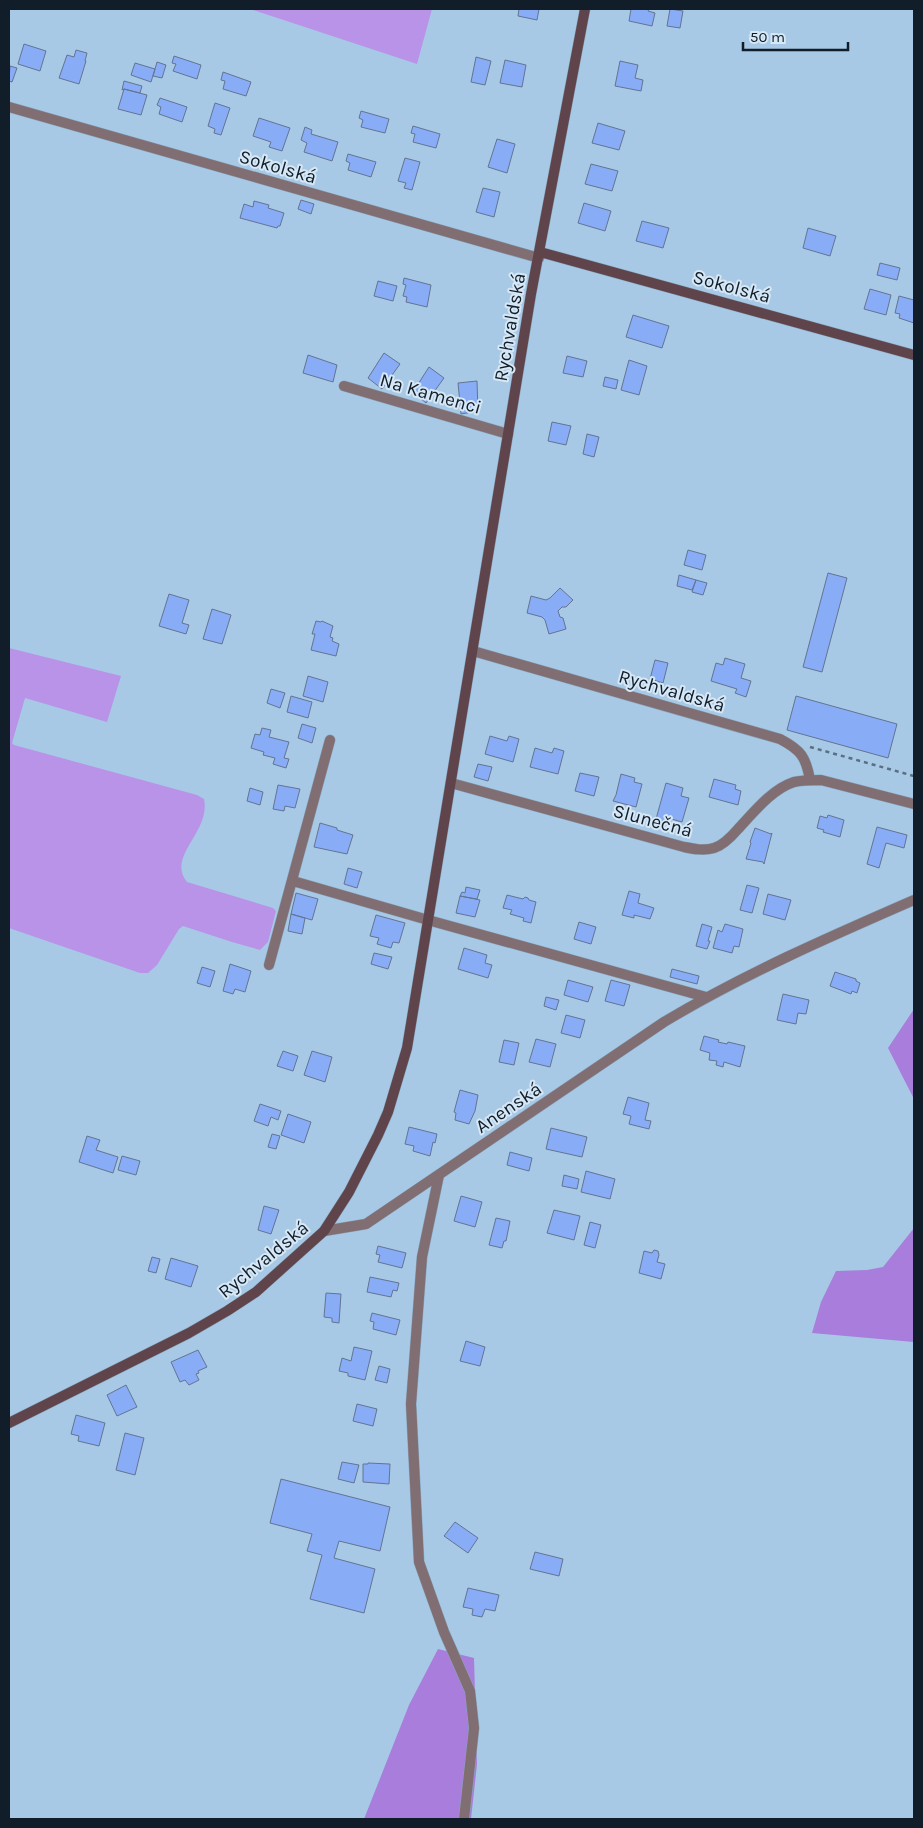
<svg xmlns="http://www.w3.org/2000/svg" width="923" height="1828" font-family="Karla,sans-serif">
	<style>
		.green { fill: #b893e7 }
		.forest { fill: #a87ddb }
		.building { fill: #88acf5; stroke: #637494 }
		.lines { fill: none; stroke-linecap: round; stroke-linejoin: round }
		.street-casing { stroke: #89a7bf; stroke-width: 11 }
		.secondary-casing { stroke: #89a7bf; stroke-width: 11 }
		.path { stroke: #596f82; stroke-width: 2.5; stroke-dasharray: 4 4; stroke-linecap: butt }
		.street { stroke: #816e72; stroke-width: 10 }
		.secondary { stroke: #5f454b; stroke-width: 10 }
		.labels { text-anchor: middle; stroke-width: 4; stroke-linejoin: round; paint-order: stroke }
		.street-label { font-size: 19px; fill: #111d28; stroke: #d6e7f6 }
	</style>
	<rect width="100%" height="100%" fill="#a7c9e5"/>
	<path class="green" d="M250,9H432L417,64Z
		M9,648L121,676L107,722L25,698L12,743L14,745L197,795L204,799C211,832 166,856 187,882L273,908L276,911L268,942L260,950L232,942L183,926L179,929L157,965L148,973H140L9,928Z"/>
	<path class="forest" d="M914,1009V1099L888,1048Z
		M914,1228V1342L812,1333L821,1302L836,1271L867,1270L883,1267Z
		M438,1649L474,1658L477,1764L471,1819H364L409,1705Z"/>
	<path class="building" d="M519,9H539L537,20L518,16Z
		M631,9H649L648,11L655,13L652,26L629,21Z
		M670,9L683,11L680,28L667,26Z
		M24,44L46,51L40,71L18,64Z
		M76,50L87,53L85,61H86L79,84L59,78L67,55L74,57Z
		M174,56L201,65L197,79L173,71L176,64L172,63Z
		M476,57L491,61L485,85L471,82Z
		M505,60L526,65L522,87L500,83Z
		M620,61L638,65L635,78L643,80L641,91L615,86Z
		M157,62L166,65L162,78L153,76Z
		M135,63L155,69L151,82L131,75Z
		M10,66L17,68L12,82L9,81Z
		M223,72L251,82L246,96L223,89L225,81L221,80Z
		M124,81L142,86L140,93L124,89L122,90Z
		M124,89L147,95L141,115L118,109Z
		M160,98L187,107L182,122L159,114L161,107L157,105Z
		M215,103L230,108L221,135L214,133L215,129L208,126Z
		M361,111L389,119L385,133L361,127L363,120L359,118Z
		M259,118L290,128L282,151L269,147L271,142L253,136Z
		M598,123L625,131L619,150L592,143Z
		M413,126L440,134L436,148L413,142L415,134L411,133Z
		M305,127L312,130L311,134L338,142L332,161L304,152L307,143L301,140Z
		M497,139L515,144L507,173L488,167Z
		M348,154L376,162L371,177L348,170L350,163L346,161Z
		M405,158L420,162L412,190L404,188L406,183L398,181Z
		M591,164L618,171L612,191L585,184Z
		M483,188L500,192L494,217L476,212Z
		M301,200L314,204L311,214L298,209Z
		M254,201L269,205L268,208L284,213L280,226H278L277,228L240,218L244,204L253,207Z
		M584,203L611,211L605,231L578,223Z
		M642,221L669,228L663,248L636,241Z
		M808,228L836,236L830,256L803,248Z
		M880,263L900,268L897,280L877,275Z
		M404,278L431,285L427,307L406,302L407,297L403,296L406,285L403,284Z
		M378,281L397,286L393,301L374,296Z
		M870,289L891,295L886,315L864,309Z
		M899,296L914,300V323L899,318L900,314L895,313Z
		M633,315L669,326L662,348L626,337Z
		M384,353L400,364L382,389L368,378Z
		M308,355L337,365L333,382L303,373Z
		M567,356L587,361L583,377L563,373Z
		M629,360L647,366L639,395L621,390Z
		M429,367L444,378L426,403L413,392Z
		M605,377L618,380L616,389L603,386Z
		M477,381L478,411L461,414L458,383Z
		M552,422L571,426L566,445L548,441Z
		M587,434L599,437L594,457L583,454Z
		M688,550L706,555L702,570L684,565Z
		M828,573L847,578L822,672L803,667Z
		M679,575L696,580L692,590L677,586Z
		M696,580L707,583L703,595L692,592Z
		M560,588L573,600L566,607H562L558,611L560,617L563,618L566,629L549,634L545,620L542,617L527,613L531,596L546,600L550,598Z
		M169,594L189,600L182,623L189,625L186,634L159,626Z
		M212,609L231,615L222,644L203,639Z
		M316,621L321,622L322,621L333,626L330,637L333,638L332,641L339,644L336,656L311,650L315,634H312Z
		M725,658L745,664L741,678L751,681L746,697L735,693L737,689L711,681L716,663L723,665Z
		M655,660L668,663L663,683L650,679Z
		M308,676L328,682L323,702L303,696Z
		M271,689L285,693L280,708L267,703Z
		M291,696L312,702L308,718L287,712Z
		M796,696L897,724L888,758L787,730Z
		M302,724L316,728L312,743L298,738Z
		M262,728L271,730L269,737L289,742L284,758L289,759L286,768L273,764L275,758L263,755L264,752L251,748L255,734L260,735Z
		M490,736L507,741L509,736L519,739L513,762L485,754Z
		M535,748L552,753L554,748L564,751L558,774L530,767Z
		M478,764L492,767L488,781L474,777Z
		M580,773L599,777L594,796L575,791Z
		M621,774L635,778L634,782L642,784L636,807L613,801L616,795Z
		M714,779L736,785L735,789L741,791L738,805L709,797Z
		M666,783L683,788L681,796L689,798L682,822L668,818L667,822L656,819Z
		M278,785L300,789L295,808L285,806L284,811L273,809Z
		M250,788L263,792L260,805L247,801Z
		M828,815L844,820L840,837L823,832L824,830L817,828L820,816L827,818Z
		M320,823L337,828V830L353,835L347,854L314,847Z
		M877,827L907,835L904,848L886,843L879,868L867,864Z
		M755,828L771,834L772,833L764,864L763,862L746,859L751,843L750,842Z
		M348,868L362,872L357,888L344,884Z
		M747,885L759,888L752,913L740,910Z
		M466,887L480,890L477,899L460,896L462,892L465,893Z
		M629,891L640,894L638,903L654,908L650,919L634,915V918L622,915Z
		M296,893L318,899L312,920L291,914Z
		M768,894L791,900L785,920L763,914Z
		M507,895L523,899L525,897L528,898L529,900L536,902L531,923L523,921L524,918L510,914L512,910L503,908Z
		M460,896L480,900L475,917L456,913Z
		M291,914L305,918L302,934L288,931Z
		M376,915L405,923L399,943L393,942L391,948L377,944L379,938L370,936Z
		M579,922L596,927L591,944L574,939Z
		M702,924L712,927L708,941H710L707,949L696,946Z
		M725,924L743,929L739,947L734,946L732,953L713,948L718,930L722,932Z
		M464,948L487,955L485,963L492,965L488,978L458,969Z
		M374,953L392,957L388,969L371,964Z
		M230,964L251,971L245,992L235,989L233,994L223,991Z
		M202,967L215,971L210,987L197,983Z
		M672,969L699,976L697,984L670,977Z
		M835,972L856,979V981L860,983L857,993L852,991L851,994L830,986Z
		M568,980L593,987L588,1002L564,995Z
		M611,980L630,985L624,1006L605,1001Z
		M783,994L809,1000L806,1014L798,1013L796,1024L777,1020Z
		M546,997L559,1000L556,1010L544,1006Z
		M566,1015L585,1020L580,1038L561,1033Z
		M704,1036L719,1040L718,1042L727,1044L728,1042L745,1046L740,1067L724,1062L723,1067L716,1065L717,1061L709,1060L710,1053L700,1050Z
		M536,1039L556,1044L550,1067L529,1062Z
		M504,1040L519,1043L514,1065L499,1062Z
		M283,1051L298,1056L293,1071L277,1066Z
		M312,1051L332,1057L325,1082L304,1075Z
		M460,1090L478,1095L475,1111L469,1124L455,1120L456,1113L454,1112Z
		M628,1097L649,1103L645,1120L651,1121L649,1129L629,1124L631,1116L623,1114Z
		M260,1104L281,1111L278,1120L271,1117L268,1126L254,1121Z
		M288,1114L311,1122L304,1143L281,1135Z
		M409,1127L437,1134L435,1143L433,1142L430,1156L413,1151L414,1146L405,1144Z
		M551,1128L587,1137L582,1157L546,1149Z
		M272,1134L280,1136L276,1149L268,1147Z
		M87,1136L100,1140L96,1150L118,1157L113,1173L79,1162Z
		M510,1152L532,1158L529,1171L507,1165Z
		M122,1156L140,1161L136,1175L118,1170Z
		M586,1171L615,1179L610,1199L581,1192Z
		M564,1175L579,1179L577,1189L562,1186Z
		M461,1196L482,1202L475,1227L454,1221Z
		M264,1206L279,1210L271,1234L258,1230Z
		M554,1210L580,1216L574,1240L547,1233Z
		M496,1218L510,1221L506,1241H504L502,1248L489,1245Z
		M590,1222L601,1225L595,1248L584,1245Z
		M378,1246L406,1253L402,1268L378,1262L380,1255L376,1254Z
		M654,1250L658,1251L659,1255L657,1262L665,1264L661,1279L639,1273L644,1251L652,1253Z
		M152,1257L160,1259L156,1273L148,1271Z
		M171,1258L198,1266L191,1287L165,1279Z
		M370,1277L399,1283L397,1291L393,1290L391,1297L367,1292Z
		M326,1293L341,1294L339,1323L332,1322V1318L324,1317Z
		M372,1313L400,1320L396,1335L373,1329L374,1322L370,1321Z
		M466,1341L485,1347L480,1366L460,1361Z
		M354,1347L372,1351L365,1380L348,1376V1373L339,1371L342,1358L351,1361Z
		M198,1350L207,1367L198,1371L199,1373L196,1374L199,1380L189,1385L185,1380L180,1382L171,1362Z
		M379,1366L390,1369L387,1383L375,1380Z
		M126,1385L137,1407L117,1416L107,1395Z
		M357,1404L377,1409L373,1426L353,1421Z
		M76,1415L105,1423L99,1446L78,1441L79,1436L71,1434Z
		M125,1433L144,1438L135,1475L116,1470Z
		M342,1462L359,1465L354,1483L338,1479Z
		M368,1463L390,1464L389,1484L363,1482V1464H368Z
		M281,1479L390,1507L380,1551L339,1541L334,1558L375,1569L364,1613L310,1599L322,1555L307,1551L312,1534L270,1523Z
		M455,1522L478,1538L468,1553L444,1536Z
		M535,1552L563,1559L559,1576L530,1569Z
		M468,1588L499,1595L495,1611L485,1609L482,1617L472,1615L473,1609L463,1607Z"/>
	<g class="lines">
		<defs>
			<path id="street" d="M9,107L539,258
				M344,386L508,434
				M473,651L780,739C801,750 806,757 810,780
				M451,783L684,847C694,849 704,851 714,848C724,845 732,836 738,829C754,812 772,789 794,782C803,780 812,780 821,780L914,804
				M293,881L428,920L706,997
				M269,965L330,740
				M439,1175L422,1257L411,1404L419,1562L444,1632L470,1691L474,1728L464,1819
				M324,1231L366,1224L664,1022C744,974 829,937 914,900"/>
			<path id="secondary" d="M540,252L914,355
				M9,1423L189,1333L227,1311L256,1292L324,1231L349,1192L378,1135L388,1112L407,1048L531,294L585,9"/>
		</defs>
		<use href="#street" class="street-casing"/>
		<use href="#secondary" class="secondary-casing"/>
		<path class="path" d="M810,747L914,776"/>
		<use href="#street" class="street"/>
		<use href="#secondary" class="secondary"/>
	</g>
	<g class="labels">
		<g class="street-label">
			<text transform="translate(278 166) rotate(16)" y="7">Sokolská</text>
			<text transform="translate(732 286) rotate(15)" y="7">Sokolská</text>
			<text transform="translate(509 327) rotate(-80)" y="7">Rychvaldská</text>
			<text transform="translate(431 393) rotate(16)" y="7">Na Kamenci</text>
			<text transform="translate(672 690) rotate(16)" y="7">Rychvaldská</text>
			<text transform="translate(653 820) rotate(15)" y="7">Slunečná</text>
			<text transform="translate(508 1107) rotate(-34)" y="7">Anenská</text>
			<text transform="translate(263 1259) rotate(-39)" y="7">Rychvaldská</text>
		</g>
	</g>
	<rect width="923" height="1828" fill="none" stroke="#111d28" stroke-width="20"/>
	<path d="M743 42v8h105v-8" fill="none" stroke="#111d28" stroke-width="2.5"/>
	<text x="750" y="42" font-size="15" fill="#111d28" stroke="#d6e7f6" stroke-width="4" paint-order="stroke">50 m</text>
</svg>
